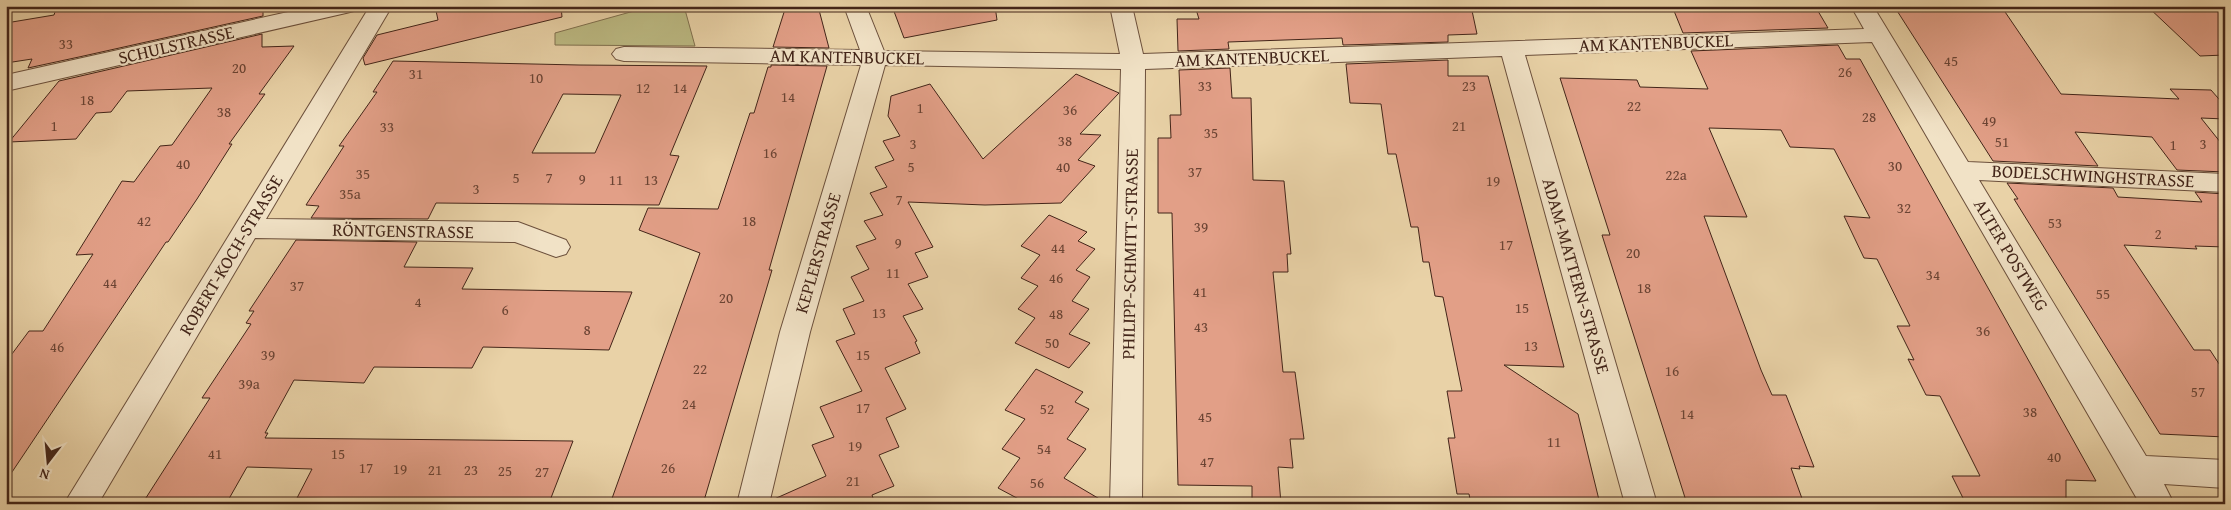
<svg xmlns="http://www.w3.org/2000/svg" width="2231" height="510" font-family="'Gentium Book Plus',serif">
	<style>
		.green { fill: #bcba83; stroke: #80704e }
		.building { fill: #e29f87; stroke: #432519; fill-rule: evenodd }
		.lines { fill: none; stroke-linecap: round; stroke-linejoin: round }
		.street-casing { stroke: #6c503c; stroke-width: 2 }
		.street { fill: #f1e2c6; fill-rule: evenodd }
		.labels { text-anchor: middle; stroke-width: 4.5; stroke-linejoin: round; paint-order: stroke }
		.number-label { font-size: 15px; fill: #6b4434 }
		.street-label { font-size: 18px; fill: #432519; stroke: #f1e2c6 }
	</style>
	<rect width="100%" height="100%" fill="#e9d2a7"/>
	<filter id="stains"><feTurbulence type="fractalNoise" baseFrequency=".004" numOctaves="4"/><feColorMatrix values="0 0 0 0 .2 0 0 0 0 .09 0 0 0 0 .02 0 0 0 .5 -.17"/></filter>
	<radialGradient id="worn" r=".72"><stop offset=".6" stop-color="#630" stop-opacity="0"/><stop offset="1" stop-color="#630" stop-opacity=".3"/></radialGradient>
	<path class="green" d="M652,6H684L695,46L555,45V33Z"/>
	<path class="building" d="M57,6H263V16L79,57L28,68L32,59L6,63V23L54,15Z
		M435,6H561L562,17L365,65L363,58L377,35L438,20Z
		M786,6H818L829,48L773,47Z
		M892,6H995L997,20L904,38Z
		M1195,6H1236L1237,10L1312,6H1471L1477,34L1448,35V42L1343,45L1342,38L1228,42L1229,49L1178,51L1177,19H1199Z
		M1672,6H1815L1828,28L1683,33Z
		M1894,6H2001L2061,94L2179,99L2170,89L2211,90L2225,106V119L2201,118L2225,148V172L2177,170L2152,137L2075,132L2098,166L1993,161Z
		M2147,6H2225V55L2200,56Z
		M262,34V47L294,46L259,94H265L229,144H232L197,199L168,242H166L6,481V362L29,331H43L93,254L76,255L122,181L134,182L160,146L172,145L212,88L127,91L111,112L96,113L76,139L9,142L59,81Z
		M1838,45L1846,59H1860L2096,481L2066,480V504H1966L1952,476H1980L1940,396L1926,395L1908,359L1914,360L1897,326H1910L1877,259L1864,258L1844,216L1870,218L1834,149L1790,147L1781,130L1709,128L1747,217L1704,216L1761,370L1772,395H1786L1814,467L1799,466L1800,469L1791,468L1804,504H1687L1602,235H1610L1560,78L1637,80L1640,87L1708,89L1691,51Z
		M1448,60V76H1488L1564,367L1504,365L1578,414L1600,504H1471L1469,494H1457L1448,438H1455L1447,391H1462L1443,297L1435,296L1429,262H1423L1418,227H1411L1396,154H1388L1381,104L1350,103L1346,64Z
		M393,61L579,65L707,66L670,155L679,156L659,205L436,203L428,219L311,218L319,206L306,205L344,146H339L377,92H373ZM563,94L621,95L595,153H532Z
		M771,65L827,66L769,270H772L703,504H610L700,253L639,230L648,208L718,209L750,113H754L768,67H771Z
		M1230,68L1232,98H1251L1253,180L1284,181L1291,254H1287L1288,272H1273L1283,372H1295L1304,439H1290L1293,468L1278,467L1281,504H1252V486L1178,485L1172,213H1158V138H1171L1170,115H1181L1179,70Z
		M1076,74L1119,93L1080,134L1101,135L1078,160L1095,166L1061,203L985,205L908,202L933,247L915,253L928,277L908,284L923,309L903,316L917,341L915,342L920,353L885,368L906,409L886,418L899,447L879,455L894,486L872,495L875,504H771L772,500L826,476L812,445L834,437L820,407L862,391L836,341L855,334L843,309L864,301L851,277L869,269L856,246L876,239L864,221L883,215L870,193L887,187L875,167L894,160L883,141L900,136L888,116L891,96L930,84L983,159Z
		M2007,183L2113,188L2118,197L2202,202L2195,192L2225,194V247L2195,246L2197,249L2124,245L2194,350H2210L2225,373V437L2160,434L2014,199H2018Z
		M1049,215L1087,232L1078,241L1095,249L1076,270L1090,277L1072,301L1089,309L1069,334L1090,343L1069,368L1015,343L1035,318L1018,309L1038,286L1021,278L1040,255L1021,246Z
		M296,240L417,242L404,267L473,268L462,289L632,292L609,350L483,347L472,368L374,367L364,383L294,380L265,433H268L265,438L573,441L549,503L297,498L312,469L247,467L226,504H142L210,398H202L251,324L246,323L254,311H249Z
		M1036,369L1083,392L1075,402L1089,409L1067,439L1086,449L1064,478L1108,504H1028L998,488L1020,458L1002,449L1025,419L1005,410Z"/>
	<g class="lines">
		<defs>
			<path id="street" d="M315,6H357L354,11L346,13L6,91V75Z
				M370,6H392L266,219L518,222L566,240L570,247L566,254L556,257L515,242L255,238L98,504H64Z
				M844,6H866L884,51L1120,54L1110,6H1132L1143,54L1864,29L1851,6H1873L1968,162L2225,174V192L1979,180L2146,456L2225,460V488L2164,484L2174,504H2140L1872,42L1525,55L1657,504H1625L1502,56L1145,69L1142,504H1110L1121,69L885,65L810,332L769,504H737L780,332L861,65L624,61L616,59L612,54L616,49L624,47L860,50Z"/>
		</defs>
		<use href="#street" class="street-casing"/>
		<use href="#street" class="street"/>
	</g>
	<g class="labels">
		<g class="number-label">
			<text x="66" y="49">33</text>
			<text x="1951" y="66">45</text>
			<text x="239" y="73">20</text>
			<text x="1845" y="77">26</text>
			<text x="416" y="79">31</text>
			<text x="536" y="83">10</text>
			<text x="1205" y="91">33</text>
			<text x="1469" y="91">23</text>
			<text x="643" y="93">12</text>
			<text x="680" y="93">14</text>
			<text x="788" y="102">14</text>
			<text x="87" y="105">18</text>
			<text x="1634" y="111">22</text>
			<text x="920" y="113">1</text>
			<text x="1070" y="115">36</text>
			<text x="224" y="117">38</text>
			<text x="1869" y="122">28</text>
			<text x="1989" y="126">49</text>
			<text x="54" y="131">1</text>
			<text x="1459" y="131">21</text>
			<text x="387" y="132">33</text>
			<text x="1211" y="138">35</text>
			<text x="1065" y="146">38</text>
			<text x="2002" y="147">51</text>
			<text x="913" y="149">3</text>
			<text x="2203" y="149">3</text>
			<text x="2173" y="150">1</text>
			<text x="770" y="158">16</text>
			<text x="183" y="169">40</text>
			<text x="1895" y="171">30</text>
			<text x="911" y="172">5</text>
			<text x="1063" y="172">40</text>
			<text x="1195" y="177">37</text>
			<text x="363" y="179">35</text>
			<text x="1676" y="180">22a</text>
			<text x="516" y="183">5</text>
			<text x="549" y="183">7</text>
			<text x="582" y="184">9</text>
			<text x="616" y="185">11</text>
			<text x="651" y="185">13</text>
			<text x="1493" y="186">19</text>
			<text x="476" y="194">3</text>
			<text x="350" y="199">35a</text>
			<text x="899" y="205">7</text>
			<text x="1904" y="213">32</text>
			<text x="144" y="226">42</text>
			<text x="749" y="226">18</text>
			<text x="2055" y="228">53</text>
			<text x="1201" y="232">39</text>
			<text x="2158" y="239">2</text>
			<text x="898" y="248">9</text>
			<text x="1506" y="250">17</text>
			<text x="1058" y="253">44</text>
			<text x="1633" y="258">20</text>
			<text x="893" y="278">11</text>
			<text x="1933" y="280">34</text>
			<text x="1056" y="283">46</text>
			<text x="110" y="288">44</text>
			<text x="297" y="291">37</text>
			<text x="1644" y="293">18</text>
			<text x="1200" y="297">41</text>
			<text x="2103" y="299">55</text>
			<text x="726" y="303">20</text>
			<text x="418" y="307">4</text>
			<text x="1522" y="313">15</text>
			<text x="505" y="315">6</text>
			<text x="879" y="318">13</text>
			<text x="1056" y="319">48</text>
			<text x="1201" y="332">43</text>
			<text x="587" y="335">8</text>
			<text x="1983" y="336">36</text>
			<text x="1052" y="348">50</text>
			<text x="1531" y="351">13</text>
			<text x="57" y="352">46</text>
			<text x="268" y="360">39</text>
			<text x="863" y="360">15</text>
			<text x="700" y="374">22</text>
			<text x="1672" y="376">16</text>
			<text x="249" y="389">39a</text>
			<text x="2198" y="397">57</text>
			<text x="689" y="409">24</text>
			<text x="863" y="413">17</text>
			<text x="1047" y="414">52</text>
			<text x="2030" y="417">38</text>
			<text x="1687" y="419">14</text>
			<text x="1205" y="422">45</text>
			<text x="1554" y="447">11</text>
			<text x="855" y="451">19</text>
			<text x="1044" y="454">54</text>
			<text x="215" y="459">41</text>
			<text x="338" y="459">15</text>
			<text x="2054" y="462">40</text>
			<text x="1207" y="467">47</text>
			<text x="366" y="473">17</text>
			<text x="668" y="473">26</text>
			<text x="400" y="474">19</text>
			<text x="435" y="475">21</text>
			<text x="471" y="475">23</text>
			<text x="505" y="476">25</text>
			<text x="542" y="477">27</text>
			<text x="853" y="486">21</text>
			<text x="1037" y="488">56</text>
		</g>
		<g class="street-label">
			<text transform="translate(1656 43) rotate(-2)" y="6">AM KANTENBUCKEL</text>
			<text transform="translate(176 45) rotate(-13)" y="6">SCHULSTRASSE</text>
			<text transform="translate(847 57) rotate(1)" y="6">AM KANTENBUCKEL</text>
			<text transform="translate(1252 58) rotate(-2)" y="6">AM KANTENBUCKEL</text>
			<text transform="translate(2093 176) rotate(3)" y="6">BODELSCHWINGHSTRASSE</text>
			<text transform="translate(403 231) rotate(1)" y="6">RÖNTGENSTRASSE</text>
			<text transform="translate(818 253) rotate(-74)" y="6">KEPLERSTRASSE</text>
			<text transform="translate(1130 254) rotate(-89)" y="6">PHILIPP-SCHMITT-STRASSE</text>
			<text transform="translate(231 255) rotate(-59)" y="6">ROBERT-KOCH-STRASSE</text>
			<text transform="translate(2011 255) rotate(59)" y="6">ALTER POSTWEG</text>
			<text transform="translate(1576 276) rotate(74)" y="6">ADAM-MATTERN-STRASSE</text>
		</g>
	</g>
	<rect width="2231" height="510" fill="none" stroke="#e9d2a7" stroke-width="25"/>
	<rect x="8" y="8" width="2216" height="495" fill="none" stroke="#432519" stroke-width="2.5"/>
	<rect x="12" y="12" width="2206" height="485" fill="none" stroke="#432519"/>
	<g transform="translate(48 462) rotate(196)" stroke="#f1e2c6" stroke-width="4" paint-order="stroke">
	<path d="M0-4L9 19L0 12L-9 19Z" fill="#432519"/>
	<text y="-8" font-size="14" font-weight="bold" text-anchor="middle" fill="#432519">N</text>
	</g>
	<rect width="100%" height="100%" filter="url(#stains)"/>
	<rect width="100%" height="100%" fill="url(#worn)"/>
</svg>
